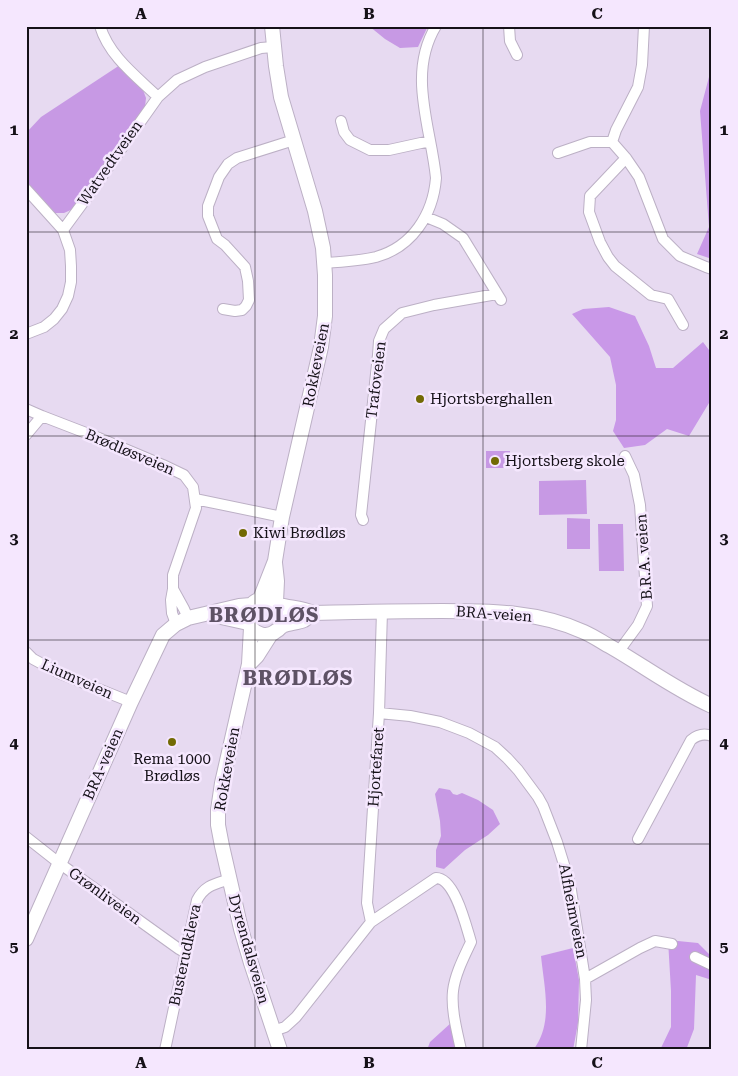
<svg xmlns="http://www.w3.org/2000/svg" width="738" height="1076" font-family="'Roboto Serif',serif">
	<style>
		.green { fill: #c799e4 }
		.forest { fill: #c998e8 }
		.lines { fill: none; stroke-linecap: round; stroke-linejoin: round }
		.minor-casing { stroke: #bcb0c5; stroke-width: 12 }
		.major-casing { stroke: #bcb0c5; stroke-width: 16 }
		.minor { stroke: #fff; stroke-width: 10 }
		.major { stroke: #fff; stroke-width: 14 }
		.grid { fill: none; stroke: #151118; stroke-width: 1; stroke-opacity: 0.55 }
		.poi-dot { fill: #726a04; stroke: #f5e7fe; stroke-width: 2 }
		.labels { text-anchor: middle; stroke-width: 5; stroke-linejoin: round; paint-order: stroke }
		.street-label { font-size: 15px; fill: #151118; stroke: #f5e7fe }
		.poi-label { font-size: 15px; fill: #151118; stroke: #f5e7fe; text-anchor: start }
		.district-label { font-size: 20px; font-weight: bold; letter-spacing: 1px; fill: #5e5265; stroke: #f5e7fe }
		.neatline { fill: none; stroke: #151118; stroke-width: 2 }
		.grid-label { font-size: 16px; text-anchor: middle; font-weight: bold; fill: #151118 }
	</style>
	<rect width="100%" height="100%" fill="#e7daf1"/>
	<path class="green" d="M369,26H428L418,47L400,48L385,39Z
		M120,65L143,90L146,98L145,107L73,209L64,213H54L26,182V133L41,117Z
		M486,451H510V468H486Z
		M586,480L587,514L539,515V481Z
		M567,518L590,519V549H567Z
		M598,524H623L624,571H599Z
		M439,788L450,790L453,794L457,795L462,793L478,800L493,810L500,824L488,835L465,850L444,869L436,867V850L441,836L440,821L435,794Z"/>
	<path class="forest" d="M712,75V259L697,254L709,227L700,111L709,77Z
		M609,307L635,316L649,346L656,368H673L703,342L712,354V398L689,436L667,429L645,445L624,448L613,431L616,420V385L610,357L572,314L583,309Z
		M668,940L698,943L712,957V980L696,975L694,1029L686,1050H660L671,1027V991Z
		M573,948L579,980L578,1023L573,1050H533C554,1024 544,987 541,956Z
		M452,1022L456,1050H427L430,1042Z"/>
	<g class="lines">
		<defs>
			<path id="minor" d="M100,26C109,56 136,76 158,97L177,80L205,67L261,48L273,47
				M509,26L510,41L517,55
				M644,26L642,65L638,87L616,130L612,142L626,158L639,177L663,239L680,256L706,267L712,269
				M341,121L344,132L350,140L370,150H389L430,141
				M558,153L590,142H612
				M626,158L590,196L589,212L600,242L608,257L615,266L651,295L668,299L683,325
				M26,189L63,230L70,250L71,266V282L68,296L62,309L54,319L44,327L26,334
				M426,217L443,224L463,238L501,300
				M63,230L85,200L158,97
				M325,263C342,262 359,261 376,257C412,247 433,215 436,178C431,127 407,74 436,26
				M223,309L235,311L242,310L246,306L249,300L248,281L245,267L225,245L217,239L208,216V206L219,177L228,164L237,158L294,140
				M26,409L42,416
				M26,435L42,416L99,438L163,465L184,475L193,487L196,508L173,575V589L171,600L172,613L176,624
				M195,499L282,517
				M363,520L361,515L378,355L379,341L384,329L402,313L434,305L497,294
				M173,589L184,609L188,618
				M382,611L379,713L367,903L371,922L436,878C455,878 466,926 471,942C464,957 455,974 453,991C451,1010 457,1031 461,1050
				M619,651L638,625L647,606L640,505L634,475L625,456
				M26,652L33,659L61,674L131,702
				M379,713L410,716L440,722L469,733L495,747L507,758L518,770L538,797L543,806L557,842L570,884L585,979L586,1000L581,1050
				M26,837L59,863L179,949L186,953
				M638,839L691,740C697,735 704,733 712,736
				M695,957L712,965
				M585,979L640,948L655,941L672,944
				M273,1031L285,1027L296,1017L371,922
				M165,1050L197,900C205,885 215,884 230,879"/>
			<path id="major" d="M275,563L277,581L276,602
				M260,599L275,561L282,517L321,347L325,316V275L323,248L315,211L281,97L276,66L272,26
				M279,605C291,608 302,608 313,613C356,612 399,611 442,611C492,611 538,611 584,632C593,636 602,642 611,647C644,666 676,690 712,706
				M212,615L248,623
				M281,627C282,624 283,622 284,619C286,600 260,591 250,607C247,613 247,620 250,626C255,635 268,638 276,631C280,629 278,629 282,626C289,623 297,623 304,620C307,618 310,615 313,613
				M251,628L249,664L222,783L218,810V825L222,846L241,929L251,963L280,1050
				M249,664L257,656L271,634
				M26,939L131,702L163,635L176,624L188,618L239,606L251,605"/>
		</defs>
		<use href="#minor" class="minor-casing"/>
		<use href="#major" class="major-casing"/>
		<use href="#minor" class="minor"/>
		<use href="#major" class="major"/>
	</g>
	<path class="grid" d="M255,26V1050M483,26V1050M26,232H712M26,436H712M26,640H712M26,844H712"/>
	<g class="poi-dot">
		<circle cx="420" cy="399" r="5"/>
		<circle cx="495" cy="461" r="5"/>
		<circle cx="243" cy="533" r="5"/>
		<circle cx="172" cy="742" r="5"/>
	</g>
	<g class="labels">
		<g class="street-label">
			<text transform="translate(110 163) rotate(-55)" y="5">Watvedtveien</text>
			<text transform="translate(316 365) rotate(-79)" y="5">Rokkeveien</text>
			<text transform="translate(376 380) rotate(-83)" y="5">Trafoveien</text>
			<text transform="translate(130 452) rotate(23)" y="5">Brødløsveien</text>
			<text transform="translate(644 557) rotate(-94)" y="5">B.R.A. veien</text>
			<text transform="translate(494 614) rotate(4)" y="5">BRA-veien</text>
			<text transform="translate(77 679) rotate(24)" y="5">Liumveien</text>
			<text transform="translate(103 764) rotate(-66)" y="5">BRA-veien</text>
			<text transform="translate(376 767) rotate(-86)" y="5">Hjortefaret</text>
			<text transform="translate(227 769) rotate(-80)" y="5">Rokkeveien</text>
			<text transform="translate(105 896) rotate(36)" y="5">Grønliveien</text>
			<text transform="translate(573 911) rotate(79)" y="5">Alfheimveien</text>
			<text transform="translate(249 949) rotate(74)" y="5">Dyrendalsveien</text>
			<text transform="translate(185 955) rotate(-78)" y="5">Busterudkleva</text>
		</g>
		<g class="poi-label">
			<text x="430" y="404">Hjortsberghallen</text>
			<text x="505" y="466">Hjortsberg skole</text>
			<text x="253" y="538">Kiwi Brødløs</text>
			<text x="172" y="764" text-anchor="middle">Rema 1000<tspan x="172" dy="17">Brødløs</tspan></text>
		</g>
		<g class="district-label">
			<text x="264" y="622">BRØDLØS</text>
			<text x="298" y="685">BRØDLØS</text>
		</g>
	</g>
	<rect width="738" height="1076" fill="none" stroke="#f5e7fe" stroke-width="55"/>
	<rect x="28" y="28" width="682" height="1020" class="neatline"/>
	<g class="grid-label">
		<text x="141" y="19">A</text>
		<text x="369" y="19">B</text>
		<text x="597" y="19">C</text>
		<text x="14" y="135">1</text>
		<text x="724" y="135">1</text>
		<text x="14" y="339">2</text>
		<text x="724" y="339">2</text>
		<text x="14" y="544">3</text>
		<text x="724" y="544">3</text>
		<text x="14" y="748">4</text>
		<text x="724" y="748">4</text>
		<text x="14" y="952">5</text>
		<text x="724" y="952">5</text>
		<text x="141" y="1068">A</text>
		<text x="369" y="1068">B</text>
		<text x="597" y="1068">C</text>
	</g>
</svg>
